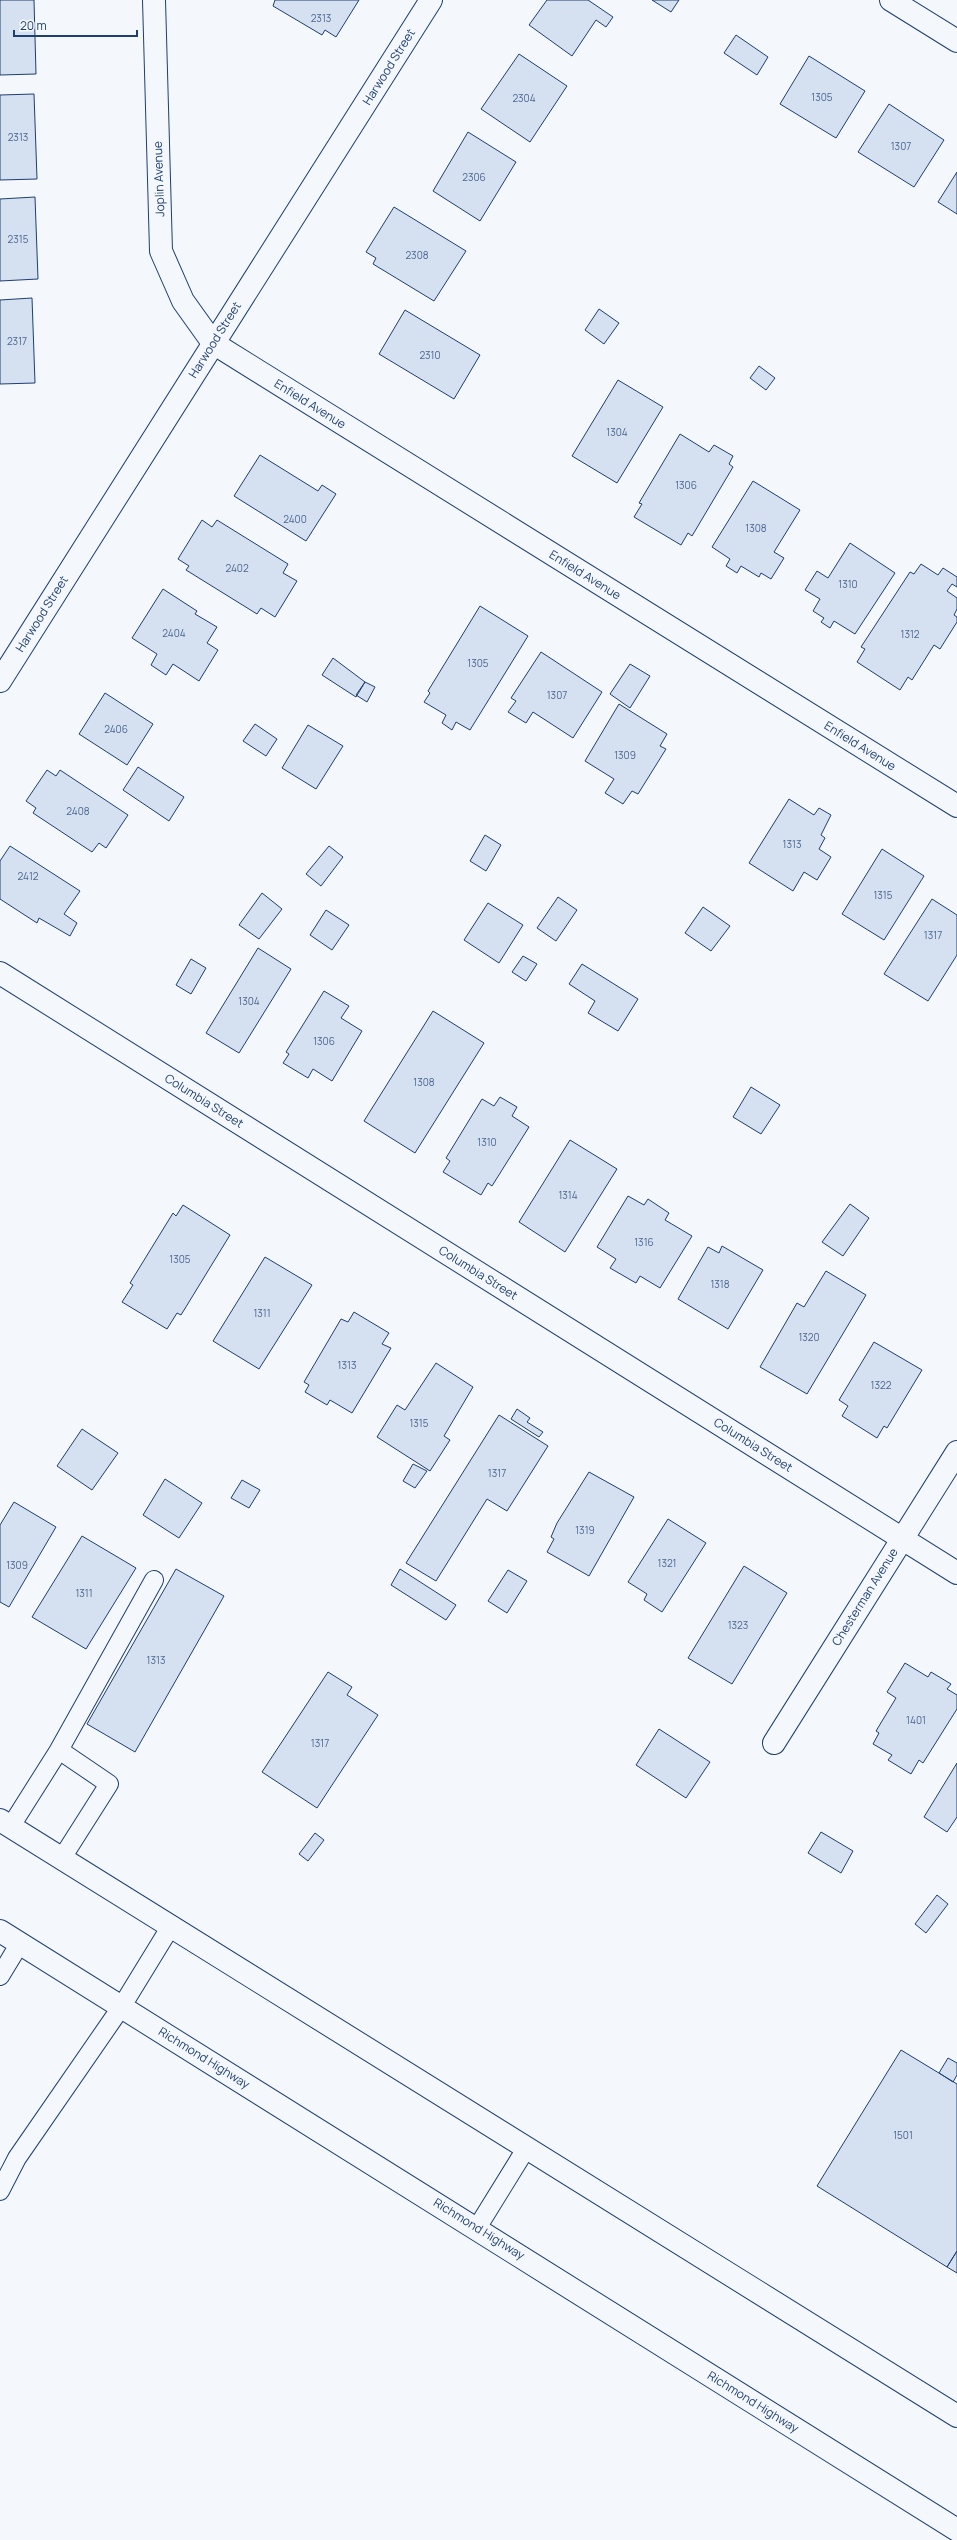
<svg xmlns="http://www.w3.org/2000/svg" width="957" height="2540" font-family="Manrope,sans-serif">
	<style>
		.building { fill: #d5e0f0; stroke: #1d3f73 }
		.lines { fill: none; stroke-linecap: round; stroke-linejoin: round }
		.lane-casing { stroke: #1d3f73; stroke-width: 20 }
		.street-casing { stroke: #1d3f73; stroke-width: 24 }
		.secondary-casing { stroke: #1d3f73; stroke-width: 24 }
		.primary-casing { stroke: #1d3f73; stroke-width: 24 }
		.lane { stroke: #f4f7fb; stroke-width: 18 }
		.street { stroke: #f4f7fb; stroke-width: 22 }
		.secondary { stroke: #f4f7fb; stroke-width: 22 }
		.primary { stroke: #f4f7fb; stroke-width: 22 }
		.labels { text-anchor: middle; stroke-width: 3; stroke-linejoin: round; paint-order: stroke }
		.number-label { font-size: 10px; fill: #4b6792 }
		.street-label { font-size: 12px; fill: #1d3f73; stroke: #f4f7fb }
	</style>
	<rect width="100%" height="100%" fill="#f4f7fb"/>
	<path class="building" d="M0,0H34L36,74L0,75Z
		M275,0H359L336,37L325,30L322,35L273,6Z
		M547,0H588L613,17L606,27L596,20L572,56L529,25Z
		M652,0H679L671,12Z
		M736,35L768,57L757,75L724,53Z
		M519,54L567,86L530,142L481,109Z
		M809,56L865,91L836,138L780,104Z
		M34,94L37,179L0,180V95Z
		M889,104L944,140L914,187L858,152Z
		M468,132L516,162L480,221L433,191Z
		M957,172V214L938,202Z
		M35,197L38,279L0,281V199Z
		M394,207L466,251L434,301L373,264L376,258L366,252Z
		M32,298L35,383L0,384V300Z
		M599,309L619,323L604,344L585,330Z
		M405,310L480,355L454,399L379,354Z
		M759,366L775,378L766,390L750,378Z
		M618,380L663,407L617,483L572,456Z
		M680,434L709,452L714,445L733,456L729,464L733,467L692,536L688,533L681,545L634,517L642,504L639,503Z
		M260,455L318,491L322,485L336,494L306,541L234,496Z
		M753,481L800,510L774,552L784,558L771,579L761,573L759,577L741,566L737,573L726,566L730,559L712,547Z
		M202,520L212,527L217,520L288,564L283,573L297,581L275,617L261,608L257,614L186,570L189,566L178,559Z
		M850,543L895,573L855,634L834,621L830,628L821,622L824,618L813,611L820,599L805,590L817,571L828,578Z
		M921,564L938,575L943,568L957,577V587L952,584L947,591L957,598V609L954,615L957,617V622L940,649L934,645L912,680L908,677L900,690L857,662L865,649L861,647L910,572L914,574Z
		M163,589L197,611L195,614L217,627L207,643L218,650L199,681L173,664L166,675L151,665L157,654L132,638Z
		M480,606L528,636L470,730L456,722L452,730L442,723L446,715L424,702L430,693L428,691Z
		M541,652L602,692L573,738L533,712L526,723L508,712L516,701L511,698Z
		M333,658L365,682L356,697L322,675Z
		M630,664L650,676L630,708L610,694Z
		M365,682L375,687L367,702L356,695Z
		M105,693L153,724L127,765L79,734Z
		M619,704L667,734L660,746L666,749L638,794L632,791L623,804L605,793L614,779L585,761Z
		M255,724L277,739L266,756L243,741Z
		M308,725L343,746L316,789L282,768Z
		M138,767L184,797L169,821L123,790Z
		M47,770L56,776L60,770L128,815L106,848L99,843L92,852L33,813L36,808L26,801Z
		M789,799L814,815L819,808L831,815L821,835L825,838L819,849L831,857L817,880L804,872L793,891L749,863Z
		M485,835L501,845L486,871L470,861Z
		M10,846L80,891L64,914L77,923L70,936L39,918L37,923L0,899V861Z
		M329,846L343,857L321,886L306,874Z
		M882,849L924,876L884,940L842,914Z
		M262,893L282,909L259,939L239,925Z
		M558,897L577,910L556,941L537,928Z
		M932,899L957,915V955L928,1001L884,974Z
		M488,903L523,925L499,963L464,940Z
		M703,907L730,926L711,951L685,933Z
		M326,910L349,925L332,950L310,935Z
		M258,948L291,969L239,1053L206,1033Z
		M523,956L537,964L526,981L512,972Z
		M191,959L206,968L191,994L176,985Z
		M582,964L638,999L618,1031L588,1013L595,1001L569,984Z
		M324,991L349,1006L341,1018L362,1031L332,1081L313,1069L308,1078L283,1063L289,1054L286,1052Z
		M433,1011L484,1043L415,1153L364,1121Z
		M751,1087L780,1105L761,1134L733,1117Z
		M500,1097L517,1107L512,1116L529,1127L492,1186L488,1183L481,1195L443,1172L450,1161L446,1158L482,1099L494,1106Z
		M570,1140L617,1169L565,1252L519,1222Z
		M628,1196L644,1205L648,1199L669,1213L665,1220L692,1236L660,1288L640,1276L636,1283L610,1268L616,1259L597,1247Z
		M850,1204L869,1218L843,1256L822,1242Z
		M183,1205L230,1235L181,1315L177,1313L167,1329L122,1302L133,1285L130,1283L173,1213L176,1216Z
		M722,1246L763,1270L728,1329L678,1299L708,1247L719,1253Z
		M265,1257L312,1285L259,1369L213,1341Z
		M826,1271L866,1295L807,1394L760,1367L797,1303L804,1307Z
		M354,1312L389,1333L382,1344L391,1348L352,1413L330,1400L327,1405L305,1392L309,1385L304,1382L341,1319L348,1322Z
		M874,1342L922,1370L887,1428L884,1426L877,1438L842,1416L848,1406L839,1400Z
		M436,1363L473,1387L444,1436L450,1440L430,1471L377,1437L397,1405L405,1410Z
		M517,1409L530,1418L527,1422L543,1432L539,1437L511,1419Z
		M499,1415L548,1446L507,1511L487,1499L436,1581L406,1563Z
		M82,1429L118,1453L92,1490L57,1466Z
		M413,1464L427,1471L415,1488L403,1481Z
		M589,1472L634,1497L589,1576L547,1552L554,1539L551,1537L557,1523Z
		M165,1479L202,1503L179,1538L143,1515Z
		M242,1480L260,1490L249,1508L231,1498Z
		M14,1502L56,1527L9,1607L0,1602V1525Z
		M668,1519L706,1543L662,1612L644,1600L647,1594L628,1582Z
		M82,1536L136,1568L86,1649L32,1617Z
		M744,1566L787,1593L732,1684L688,1658Z
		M176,1569L224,1596L135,1752L87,1724Z
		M400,1569L456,1605L446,1620L391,1585Z
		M508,1570L527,1581L507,1613L488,1601Z
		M905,1663L928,1677L931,1672L951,1684L947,1689L957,1695V1709L923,1763L919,1760L911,1774L888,1760L892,1755L873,1744L879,1733L876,1731L896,1698L887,1692Z
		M328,1672L352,1687L347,1695L378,1715L317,1808L262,1772Z
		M659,1729L710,1762L686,1798L636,1765Z
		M957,1763V1817L947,1832L924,1817Z
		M821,1832L853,1851L841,1873L808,1853Z
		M315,1833L324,1840L308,1861L299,1854Z
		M937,1895L948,1904L926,1933L915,1924Z
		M901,2050L957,2084V2251L947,2267L817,2186Z
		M948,2058L957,2063V2075L953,2082L939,2073Z
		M957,2251V2273L947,2267Z"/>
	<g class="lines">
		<defs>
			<path id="lane" d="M11,1826L59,1750
				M62,1858L109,1784L59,1750L154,1580
				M0,1976L20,1943
				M0,2191L17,2158L122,2006L171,1926
				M477,2228L527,2147"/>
			<path id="street" d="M154,0L161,251L183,301L213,343L957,806
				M891,0L957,41
				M0,973L957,1573
				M774,1743L957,1452"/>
			<path id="secondary" d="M0,681L431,0"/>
			<path id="primary" d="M0,1820L957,2416
				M0,1931L957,2530"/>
		</defs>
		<use href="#lane" class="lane-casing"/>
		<use href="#street" class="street-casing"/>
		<use href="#secondary" class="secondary-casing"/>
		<use href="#primary" class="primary-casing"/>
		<use href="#lane" class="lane"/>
		<use href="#street" class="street"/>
		<use href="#secondary" class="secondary"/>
		<use href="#primary" class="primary"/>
	</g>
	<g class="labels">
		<g class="number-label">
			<text x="321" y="22">2313</text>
			<text x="822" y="101">1305</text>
			<text x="524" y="102">2304</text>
			<text x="18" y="141">2313</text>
			<text x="901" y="150">1307</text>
			<text x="474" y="181">2306</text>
			<text x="18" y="243">2315</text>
			<text x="417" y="259">2308</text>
			<text x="17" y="345">2317</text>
			<text x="430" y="359">2310</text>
			<text x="617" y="436">1304</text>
			<text x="686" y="489">1306</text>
			<text x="295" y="523">2400</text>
			<text x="756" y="532">1308</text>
			<text x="237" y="572">2402</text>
			<text x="848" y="588">1310</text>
			<text x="174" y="637">2404</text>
			<text x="910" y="638">1312</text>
			<text x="478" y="667">1305</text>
			<text x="557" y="699">1307</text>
			<text x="116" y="733">2406</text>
			<text x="625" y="759">1309</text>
			<text x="78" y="815">2408</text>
			<text x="792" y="848">1313</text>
			<text x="28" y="880">2412</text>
			<text x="883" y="899">1315</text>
			<text x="933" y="939">1317</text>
			<text x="249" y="1005">1304</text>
			<text x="324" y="1045">1306</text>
			<text x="424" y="1086">1308</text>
			<text x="487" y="1146">1310</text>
			<text x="568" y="1199">1314</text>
			<text x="644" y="1246">1316</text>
			<text x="180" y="1263">1305</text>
			<text x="720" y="1288">1318</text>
			<text x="262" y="1317">1311</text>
			<text x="809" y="1341">1320</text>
			<text x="347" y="1369">1313</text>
			<text x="881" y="1389">1322</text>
			<text x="419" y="1427">1315</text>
			<text x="497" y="1477">1317</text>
			<text x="585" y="1534">1319</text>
			<text x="667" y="1567">1321</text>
			<text x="17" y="1569">1309</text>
			<text x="84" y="1597">1311</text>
			<text x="738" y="1629">1323</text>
			<text x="156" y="1664">1313</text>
			<text x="916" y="1724">1401</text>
			<text x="320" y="1747">1317</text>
			<text x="903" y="2139">1501</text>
		</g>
		<g class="street-label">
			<text transform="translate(389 67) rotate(-58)" y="4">Harwood Street</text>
			<text transform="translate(159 179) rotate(-92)" y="4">Joplin Avenue</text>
			<text transform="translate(215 340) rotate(-58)" y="4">Harwood Street</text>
			<text transform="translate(310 404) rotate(32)" y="4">Enfield Avenue</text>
			<text transform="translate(585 575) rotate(32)" y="4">Enfield Avenue</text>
			<text transform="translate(42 614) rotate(-58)" y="4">Harwood Street</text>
			<text transform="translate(860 746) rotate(32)" y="4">Enfield Avenue</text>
			<text transform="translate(204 1101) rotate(32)" y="4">Columbia Street</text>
			<text transform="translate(478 1273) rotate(32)" y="4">Columbia Street</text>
			<text transform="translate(753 1445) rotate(32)" y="4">Columbia Street</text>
			<text transform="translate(865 1597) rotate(-58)" y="4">Chesterman Avenue</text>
			<text transform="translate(204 2058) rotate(32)" y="4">Richmond Highway</text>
			<text transform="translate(479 2229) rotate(32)" y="4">Richmond Highway</text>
			<text transform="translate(753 2402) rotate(32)" y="4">Richmond Highway</text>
		</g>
	</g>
	<path d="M14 30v6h123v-6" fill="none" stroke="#1d3f73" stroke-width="2"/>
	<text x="20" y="30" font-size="12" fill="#1d3f73" stroke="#f4f7fb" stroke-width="3" paint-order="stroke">20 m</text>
</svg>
